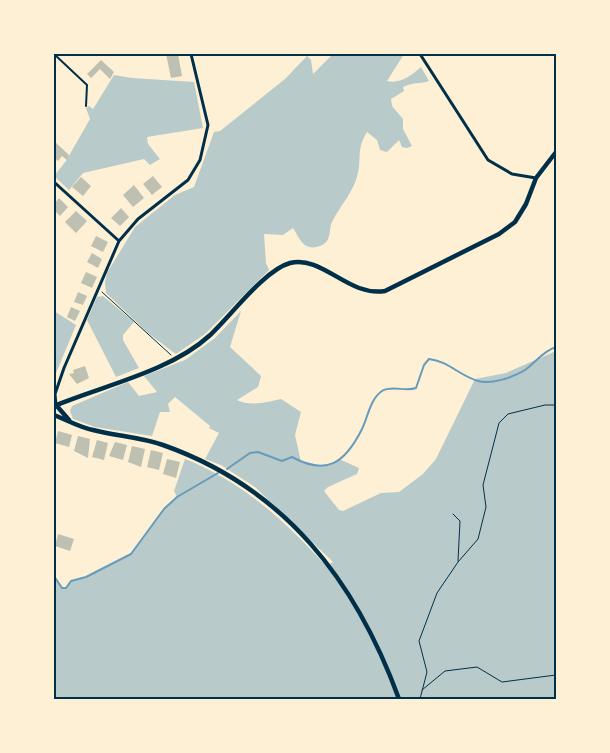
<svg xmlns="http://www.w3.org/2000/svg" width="610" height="753" font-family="Rubik,sans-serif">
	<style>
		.green { fill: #b9caca }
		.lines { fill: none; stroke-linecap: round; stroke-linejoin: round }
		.stream { stroke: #669bbc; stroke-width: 2 }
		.building { fill: #bec0b2 }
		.path { stroke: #003049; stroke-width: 1 }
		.service { stroke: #003049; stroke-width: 2 }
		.minor { stroke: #003049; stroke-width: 3 }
		.tertiary { stroke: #003049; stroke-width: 4.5 }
		.neatline { fill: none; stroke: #003049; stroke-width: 2 }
	</style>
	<rect width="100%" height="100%" fill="#fdf0d5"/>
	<path class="green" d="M333,54H404L387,81C400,84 411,76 421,67L429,81C421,84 412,82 403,87L404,91L391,99L392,106L403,119V129L412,146L407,148L402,147L399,140L387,152L380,150L377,140L367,132C355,151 363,161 356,180C351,194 340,207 333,220C329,226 331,233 328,239C327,242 323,245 320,246C303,252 299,237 293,228L283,235L264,234L266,263L269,270L205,334L176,354L173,352L148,333L106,293L105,282L107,273L135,227L175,195L194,187L214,132L220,131L285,79L307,56L311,60L313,74Z
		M114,75L132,78L194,82L203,128L147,137L148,144L160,159L150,165L144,159L83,173L69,190L54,176L66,161L90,119L86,108L89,106L93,109Z
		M103,296L134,322L123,335V340L139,368L116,377L87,320L97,297Z
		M54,311L76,325L54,378Z
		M241,311L230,347L261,376L258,387L237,400C251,407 266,402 281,399L301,412L295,435L301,462C316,467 326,469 339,459L359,468L357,474L328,487L324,491L339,510L343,511L381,493L399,492L423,474L436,459L475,379L506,373L556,351V699H54V576L62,588H66L71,581L86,577L131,554L164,509L177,497L174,491L185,459C243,482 285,521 326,566L333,562L255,487L221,465L205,459L219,433L209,428L210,426L175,397L168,404L170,412H160L152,436L95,427L73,419L70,411L72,406L128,382L139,396L157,392L144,376L185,360L215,338Z"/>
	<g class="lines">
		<path class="stream" d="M227,469L250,453L258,452L282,461L292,457C327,476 345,463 362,429C368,417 370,399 382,391C391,385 406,392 416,388L424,365L429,359C448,361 460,376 478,381C491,385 514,377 525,370C536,362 543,351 556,347
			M54,576L62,588H66L71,581L86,577L131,554L164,509L177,497L218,473"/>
	</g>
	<path class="building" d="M166,54H178L182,76L171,78Z
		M101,60L114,72L110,79L100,69L91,78L87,74Z
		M54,141L69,155L67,160L62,156L58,161L54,158Z
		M153,176L162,187L152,195L143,184Z
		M81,177L91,186L83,196L72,187Z
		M134,185L144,198L133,207L123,195Z
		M59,198L68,207L60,216L54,210V204Z
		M121,208L129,217L120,226L111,218Z
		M76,211L87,221L76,233L65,222Z
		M96,236L108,242L103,252L91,246Z
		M92,253L102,259L98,268L87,262Z
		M86,272L97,277L92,288L81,283Z
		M78,292L87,296L83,305L74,302Z
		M71,307L80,311L75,321L67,317Z
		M85,366L89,378L77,384L69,374L74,373L73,370Z
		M58,431L72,435L69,447L55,443Z
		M78,436L90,439L88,458L74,451Z
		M97,440L108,443L104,460L92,457Z
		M115,442L127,445L123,460L109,456Z
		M132,446L145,449L141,467L128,462Z
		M151,450L163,453L159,470L147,467Z
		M167,459L180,462L176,478L163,474Z
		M58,534L74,539L70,551L55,546Z"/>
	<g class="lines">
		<path class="path" d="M102,292L171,355
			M453,514L460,521L458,561
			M422,690L445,671L477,667L502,682L556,675
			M420,699L427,672L419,641L437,593L458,562L478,539L486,507L483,485L499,423L508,414L545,405H556"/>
		<path class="service" d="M54,54L87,85L86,106"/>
		<path class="minor" d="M420,54L488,160L512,174L536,178
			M54,182L119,241
			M56,405L55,394L64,368L119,241L138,219L188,180L200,160L208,125L191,54"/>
		<path class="tertiary" d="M56,405L69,420
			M54,406C102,386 171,371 209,336C229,318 264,270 290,263C323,255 348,297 385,291L499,234L515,222L526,204L536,178L556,152
			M54,415C67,420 79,427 93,430C116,436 140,437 163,445C285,488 356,581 399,699"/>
	</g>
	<rect width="610" height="753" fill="none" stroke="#fdf0d5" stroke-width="110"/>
	<rect x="55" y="55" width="500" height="643" class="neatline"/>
</svg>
